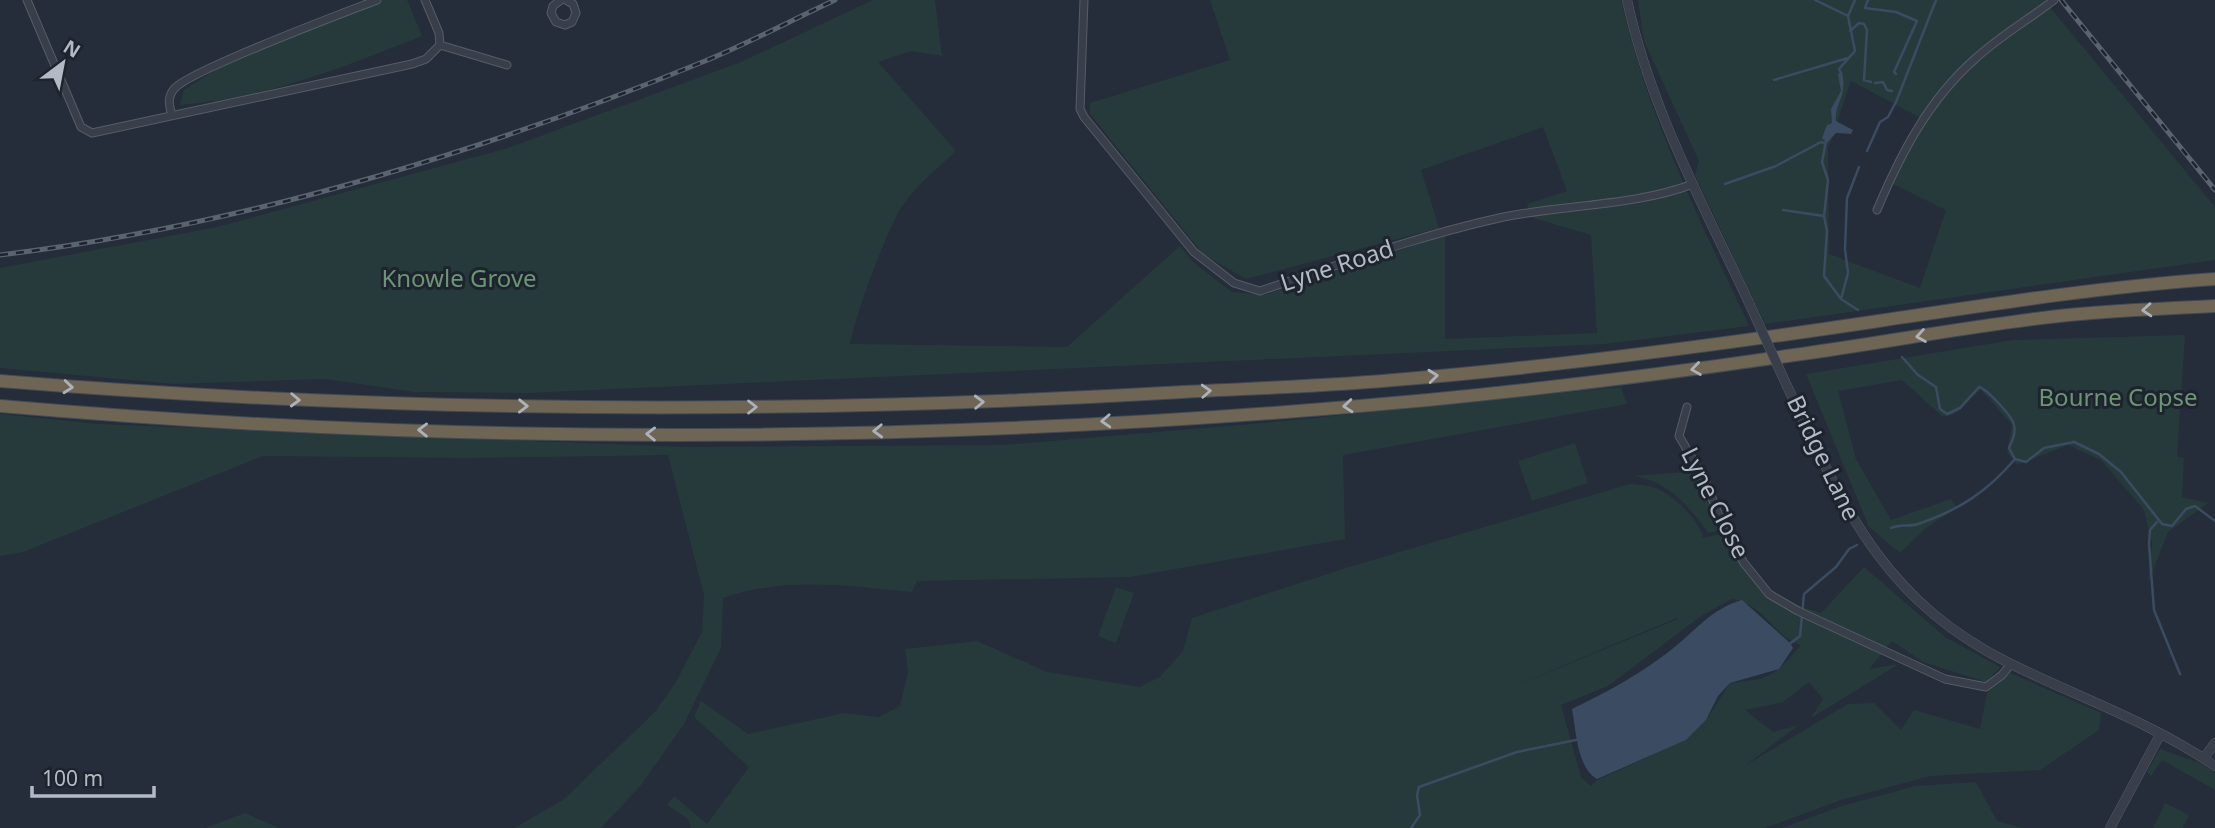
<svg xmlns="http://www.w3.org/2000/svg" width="2215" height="828" font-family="'Noto Sans',sans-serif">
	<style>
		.green { fill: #273a3b; fill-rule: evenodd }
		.water { fill: #3b4b61 }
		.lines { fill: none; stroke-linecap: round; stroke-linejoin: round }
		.stream { stroke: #3b4b61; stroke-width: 2.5 }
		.minor-casing { stroke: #565d67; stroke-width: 9 }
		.tertiary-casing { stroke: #565d67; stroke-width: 10 }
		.motorway-casing { stroke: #434a54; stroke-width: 14 }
		.minor { stroke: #383f4a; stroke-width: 7 }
		.tertiary { stroke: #383f4a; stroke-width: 9 }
		.motorway { stroke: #6f6555; stroke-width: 12 }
		.rail-casing { stroke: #5a6370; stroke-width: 5 }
		.rail { stroke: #1d242e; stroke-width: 2.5; stroke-dasharray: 8; stroke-linecap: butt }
		.tertiary-bridge-casing { stroke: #565d67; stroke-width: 10; stroke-linecap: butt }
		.tertiary-bridge { stroke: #383f4a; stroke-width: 9 }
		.oneway { stroke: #acb2ba }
		.labels { text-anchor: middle; stroke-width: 6; stroke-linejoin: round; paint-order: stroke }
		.street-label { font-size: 24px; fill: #b3bac5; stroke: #1d242e }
		.park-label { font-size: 24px; fill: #6c9475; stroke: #1d242e }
	</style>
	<rect width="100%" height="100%" fill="#242d39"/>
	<path class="green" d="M383,0H407L422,36C344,67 265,99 180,105L184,90L220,67Z
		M873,0H935L942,56L911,51L878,62L956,151C936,170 910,190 897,215C881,247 857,310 850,344L1067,347L1180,246L1194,263L1232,292L1265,295L1445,235V339L1597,333L1591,235L1530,217L1527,204L1567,191L1543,127L1421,170L1439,228L1246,279L1203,254L1090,114V103L1230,60L1210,0H1621C1647,115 1700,220 1749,326L1604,344L527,393L415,392L325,379L174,384L0,368V268L217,227L508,148L741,62Z
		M1638,0H2044L2215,207V260L1765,324L1695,175L1699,161L1644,41ZM1851,81L1921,118L1893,184L1946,210L1920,288L1829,254L1828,149Z
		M2185,335L2177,457L2184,458L2182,497L2208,503L2168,532L2148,583L2152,543L2144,510L2101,460L2068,445L2017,465L2007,452L2012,425L1981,390C1968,398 1960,418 1942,416L1902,380L1838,391L1856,459L1891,520L1951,499L1957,508L1926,528L1900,553L1869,527L1806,374L2013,340Z
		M1621,387L1627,404L1343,455L1345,539L1130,577L917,581L912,592C848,586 786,576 723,598L721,648L684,724L641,785L601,828H514L563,800L655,712L676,682L702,632L704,595L668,455L466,458L263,456L23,552L0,556V414L98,424L685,447L1003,445L1274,422Z
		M1575,443L1588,483L1532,501L1518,461Z
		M1697,471L1721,530L1708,533C1689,506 1668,481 1633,476Z
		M1630,484C1639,485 1650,485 1658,489C1674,496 1700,521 1703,538L1720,534L1763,594L1821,613L1864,567L1945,637L2000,667L1986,682L1923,662L1892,641L1869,669L1899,664L1811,718L1823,699L1809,682L1783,702L1745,710L1773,732L1799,725L1746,765L1848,704L1874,703L1901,730L1914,710L1980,729L1987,693L2010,673L2101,713L2099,730L2040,770L1930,776L1841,800L1765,828H691L688,819L667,805L674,796L707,824L749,767L694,717L701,701L748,734L844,713L879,717L900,706L908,672L905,649L977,641L1047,672L1140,687L1160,677L1183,651L1192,618L1346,568ZM1732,599C1762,602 1775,638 1801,645C1774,676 1773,679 1730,683L1706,720L1686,740L1597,780L1591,786L1581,777L1561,705L1608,686L1701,616ZM1678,619L1483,699L1677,618Z
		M1116,587L1134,593L1116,643L1098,636Z
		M2160,749L2202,764L2215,773V790L2162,760L2151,776L2147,772Z
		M1976,782L1997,821L2022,828H1781L1842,806L1915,786Z
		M2165,803L2189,815L2183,828H2153Z
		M245,813L279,828H205Z"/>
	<path class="water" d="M1842,72C1848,97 1834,103 1836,121L1853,130L1851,134L1836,133L1827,143L1822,138L1827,125L1832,123L1831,109L1841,91L1838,74Z
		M1742,600L1790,643L1793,648L1779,669L1730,683L1718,696L1706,720L1686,740L1597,779C1577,768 1576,730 1572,709C1607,692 1640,674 1671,650C1694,632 1712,608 1742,600Z"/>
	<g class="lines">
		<path class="stream" d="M1815,0L1848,16L1855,51L1839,69L1841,73
			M1868,0L1865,8L1896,12L1917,21L1894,72L1896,74
			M1848,16L1855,0
			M1850,31L1859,23L1864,24L1867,30L1864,80L1871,82
			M1774,80L1848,58
			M1875,83L1883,82L1887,90L1892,91
			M1826,141L1822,162L1828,180L1824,216L1827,231L1824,276L1841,299L1858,310
			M1867,151L1880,122L1888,117L1896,102L1936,0
			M1725,184L1776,166L1821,142L1824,143
			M1783,210L1824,216
			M1841,299L1848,273L1845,249L1847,198L1859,167
			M1902,357L1918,375L1936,387L1940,409L1947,414L1960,408L1979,387C1987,389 2013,417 2014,425C2016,434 2012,441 2009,448L2015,459
			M2015,459L2026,462L2044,448L2074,442L2099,454L2121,472L2162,524L2172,526L2186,509L2195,506L2215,521
			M2157,522L2150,530L2149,544L2154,610L2180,674
			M1891,528C1900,524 1909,527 1918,524C1959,510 1987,492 2015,459
			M1788,645L1800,636L1804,594L1836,567L1849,549L1857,545
			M1411,828L1420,815L1417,795L1419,787L1517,752L1581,739"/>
		<defs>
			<path id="minor" d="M27,0L81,127L92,133L412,64L426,59L440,45L439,33L425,0
				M561,0L553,6L551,13L556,22L565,25L572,22L576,13L573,4L566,0
				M1084,0L1080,109L1084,117L1194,252L1234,283L1260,291C1339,265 1418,236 1499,218C1563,204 1632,207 1693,184
				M440,45L507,65
				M172,115C169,105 167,98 174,89C188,71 346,12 377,0
				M1877,210C1901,153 1929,99 1976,58C2000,36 2028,20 2054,0
				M1687,407L1679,436L1706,482L1724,529L1744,563L1769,594L1798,611L1945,679L1986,687L2002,675L2011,664"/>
			<path id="tertiary" d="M1627,0C1650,108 1704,206 1750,305
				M1787,386C1845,509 1882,600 2011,664C2078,697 2153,723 2215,766
				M2204,758L2215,743
				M2110,828L2160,735"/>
			<path id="motorway" d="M0,381C393,413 789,415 1183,392C1257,388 1332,386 1406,379C1561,366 1717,345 1872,322C1986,305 2099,287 2215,279
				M0,406C472,447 956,444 1428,400C1550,388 1672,373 1794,355C1882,343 1970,326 2059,316C2110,310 2163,309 2215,306"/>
		</defs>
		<use href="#minor" class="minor-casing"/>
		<use href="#tertiary" class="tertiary-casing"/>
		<use href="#motorway" class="motorway-casing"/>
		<use href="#minor" class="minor"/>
		<use href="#tertiary" class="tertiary"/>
		<use href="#motorway" class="motorway"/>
		<defs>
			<path id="rail" d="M2061,0L2215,190
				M0,255C242,226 480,153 705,61C749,43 792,20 835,0"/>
		</defs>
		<use href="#rail" class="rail-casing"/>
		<use href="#rail" class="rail"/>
		<defs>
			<path id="tertiary-bridge" d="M1750,305L1787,386"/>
		</defs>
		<use href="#tertiary-bridge" class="tertiary-bridge-casing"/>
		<use href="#tertiary-bridge" class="tertiary-bridge"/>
	</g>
	<defs><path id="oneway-chevron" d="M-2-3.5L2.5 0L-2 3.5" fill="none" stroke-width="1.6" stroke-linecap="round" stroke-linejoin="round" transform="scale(1.75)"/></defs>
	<g class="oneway">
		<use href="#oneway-chevron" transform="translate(2147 310) rotate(176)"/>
		<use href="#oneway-chevron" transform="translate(1921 336) rotate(171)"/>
		<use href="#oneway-chevron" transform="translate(1696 369) rotate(172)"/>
		<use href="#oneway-chevron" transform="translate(1433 376) rotate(-6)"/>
		<use href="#oneway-chevron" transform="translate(68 387) rotate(5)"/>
		<use href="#oneway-chevron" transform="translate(1206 391) rotate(-3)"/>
		<use href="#oneway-chevron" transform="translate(295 400) rotate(2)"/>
		<use href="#oneway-chevron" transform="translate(979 402) rotate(-2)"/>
		<use href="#oneway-chevron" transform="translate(523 406) rotate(1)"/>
		<use href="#oneway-chevron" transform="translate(1348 406) rotate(175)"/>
		<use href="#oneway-chevron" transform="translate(752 407)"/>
		<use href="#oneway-chevron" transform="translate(1106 421) rotate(177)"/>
		<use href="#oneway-chevron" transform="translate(423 430) rotate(-179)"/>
		<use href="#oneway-chevron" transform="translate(878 431) rotate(178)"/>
		<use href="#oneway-chevron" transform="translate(651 434) rotate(-179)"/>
	</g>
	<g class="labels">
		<g class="street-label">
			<text transform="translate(1337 266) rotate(-18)" y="8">Lyne Road</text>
			<text transform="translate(1823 458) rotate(64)" y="8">Bridge Lane</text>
			<text transform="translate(1715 503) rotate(63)" y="8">Lyne Close</text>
		</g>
		<g class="park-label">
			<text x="459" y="287">Knowle Grove</text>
			<text x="2118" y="406">Bourne Copse</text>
		</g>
	</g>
	<g transform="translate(63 63) rotate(32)" stroke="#1d242e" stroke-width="5" paint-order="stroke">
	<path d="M0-5L12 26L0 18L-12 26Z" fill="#b3bac5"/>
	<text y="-10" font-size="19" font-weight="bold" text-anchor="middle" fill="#b3bac5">N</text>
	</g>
	<path d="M32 786v10h122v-10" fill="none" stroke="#b3bac5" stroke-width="3.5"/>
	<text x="42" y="786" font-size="21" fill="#b3bac5" stroke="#1d242e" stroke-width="5" paint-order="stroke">100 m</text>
</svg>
